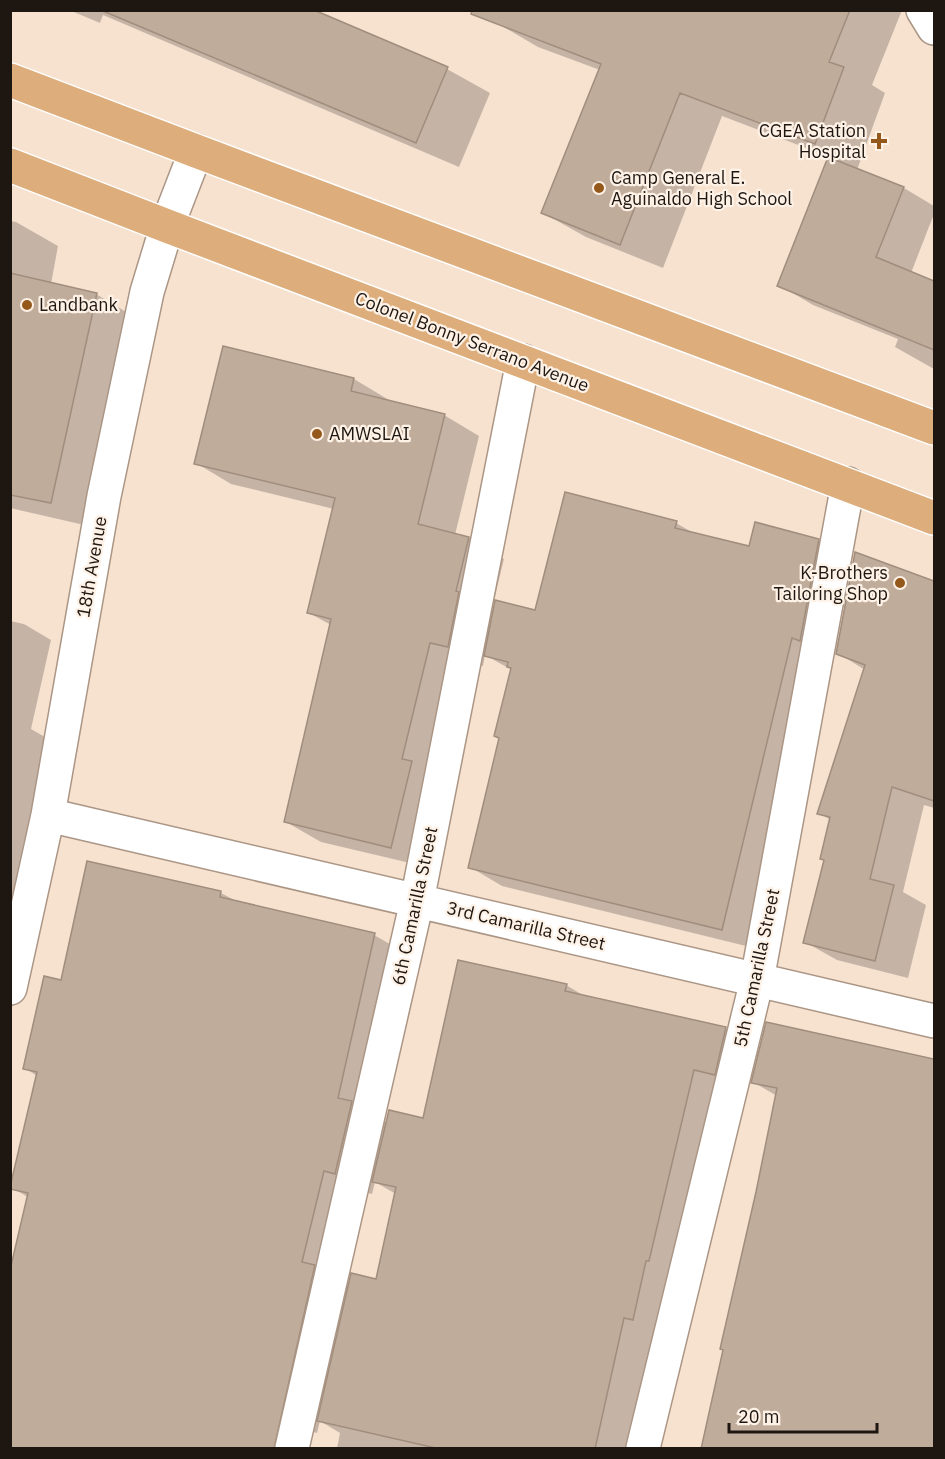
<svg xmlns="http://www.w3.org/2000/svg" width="945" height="1459" font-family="'IBM Plex Sans',sans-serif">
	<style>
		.shadow { fill: #0003; fill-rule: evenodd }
		.building { fill: #c0ac9b; stroke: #a18d7d; stroke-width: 1.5 }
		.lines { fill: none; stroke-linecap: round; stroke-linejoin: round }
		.minor-casing { stroke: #ab9686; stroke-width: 36 }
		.major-casing { stroke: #fff; stroke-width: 36 }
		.minor { stroke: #fff; stroke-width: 33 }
		.major { stroke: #ddad7b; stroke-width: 33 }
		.poi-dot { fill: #95581b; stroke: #fef1e6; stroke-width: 2 }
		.labels { text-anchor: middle; stroke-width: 4.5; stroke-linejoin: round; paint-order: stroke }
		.poi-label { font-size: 18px; fill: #1e1610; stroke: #fef1e6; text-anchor: start }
		.street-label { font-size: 18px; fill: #1e1610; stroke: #fef1e6 }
	</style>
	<rect width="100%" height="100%" fill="#f7e2d0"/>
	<path class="shadow" d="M69,10H310L447,69L490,93L459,167L103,15L100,23Z
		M731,10H902L872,85L885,93L857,170L904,188L934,206V214L911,273L934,282V369L895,347L898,339L813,305L779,285L830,157L722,116L663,268L586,237L543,213L600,70L538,47L495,22Z
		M10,221L16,222L58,246L51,284L96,294L138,319L93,527L10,508Z
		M224,348L354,379L389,400V402L444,415L479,436L455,535L469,538L504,559L491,612L494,614L536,612L676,523L697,535L750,548L818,540L851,559L754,948L502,886L470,867L501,738L512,670L485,655L483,666L466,662L427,867L321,842L286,822L331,625L309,613L334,509L231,484L196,463Z
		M856,554L934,582V808L924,805L903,892L926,905L908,978L837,960L805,942L825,860L831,820L818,813L865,670L838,653Z
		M10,621L24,624L51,640L31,729L50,740L10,913Z
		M221,893L238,902L374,935L411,956L375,1116L387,1123L424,1119L566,985L586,997L726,1029L758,1048L747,1092L727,1088L632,1448H337L340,1433L320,1421L317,1433L301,1429L297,1448H10L28,1197L12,1188L37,1076L25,1068L62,982ZM375,1182L396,1194L377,1281L350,1287L339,1281L360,1191L372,1194Z
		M767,1023L934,1060V1448H702L777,1096L753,1082Z"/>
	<path class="building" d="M314,10L448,67L416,143L103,11Z
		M472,10H850L829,62L844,67L815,144L680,93L620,245L541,213L601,64L471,14Z
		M828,157L904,187L876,257L934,281V350L777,286Z
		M10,273L97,293L51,503L10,495Z
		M223,346L354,378L351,391L445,414L418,524L469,537L456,591L459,592L448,647L430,643L402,759L412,761L391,848L284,822L331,619L307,613L335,498L194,464Z
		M565,492L677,521L675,528L749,546L755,522L819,539L800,641L792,638L722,930L468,868L499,738L494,736L511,668L507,667L508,662L484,656L495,600L535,610Z
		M855,552L934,581V801L892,787L870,879L894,885L875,961L803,943L824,860L820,859L830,817L817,814L865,665L836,654Z
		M87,861L221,891L220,897L375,933L338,1098L352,1101L335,1174L324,1171L302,1262L315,1265L274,1449H10V1270L28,1193L10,1189V1187L37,1072L23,1069L44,976L61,980Z
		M458,960L567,984L565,991L726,1027L715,1075L694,1070L649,1261H646L633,1320L624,1318L595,1449H440L317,1421L351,1273L376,1279L396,1187L372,1182L389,1110L423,1118Z
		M766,1022L934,1059V1449H701L723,1350L720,1349L756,1192L777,1088L751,1083Z"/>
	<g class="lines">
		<defs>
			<path id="minor" d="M923,10L934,28
				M48,815L934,1021
				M10,988L48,815L104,496L147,292L167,226L196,151
				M292,1448L417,901L523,361
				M643,1448L757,980L848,484"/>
			<path id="major" d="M10,80L196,151L934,428
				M10,165L167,226L934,518"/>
		</defs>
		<use href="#minor" class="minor-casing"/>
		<use href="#major" class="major-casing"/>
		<use href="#minor" class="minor"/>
		<use href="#major" class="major"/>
	</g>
	<g class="poi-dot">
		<path d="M876 132h6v6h6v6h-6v6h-6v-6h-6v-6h6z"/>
		<circle cx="599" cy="188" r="6"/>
		<circle cx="27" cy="305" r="6"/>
		<circle cx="317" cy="434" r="6"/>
		<circle cx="900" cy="583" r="6"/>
	</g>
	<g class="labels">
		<g class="poi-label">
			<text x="866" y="137" text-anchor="end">CGEA Station<tspan x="866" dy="21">Hospital</tspan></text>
			<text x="611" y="184">Camp General E.<tspan x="611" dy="21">Aguinaldo High School</tspan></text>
			<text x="39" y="311">Landbank</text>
			<text x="329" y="440">AMWSLAI</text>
			<text x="888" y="579" text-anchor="end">K-Brothers<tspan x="888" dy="21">Tailoring Shop</tspan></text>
		</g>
		<g class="street-label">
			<text transform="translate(472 342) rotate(21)" y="6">Colonel Bonny Serrano Avenue</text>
			<text transform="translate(92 567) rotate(-80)" y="6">18th Avenue</text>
			<text transform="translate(415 906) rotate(-78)" y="6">6th Camarilla Street</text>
			<text transform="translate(526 926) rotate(13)" y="6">3rd Camarilla Street</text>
			<text transform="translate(757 968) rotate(-78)" y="6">5th Camarilla Street</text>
		</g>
	</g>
	<rect width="945" height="1459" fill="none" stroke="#1e1610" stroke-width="24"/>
	<path d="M729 1423v9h148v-9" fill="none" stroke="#1e1610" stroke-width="3"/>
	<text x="738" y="1423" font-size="18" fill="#1e1610" stroke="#fef1e6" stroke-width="4.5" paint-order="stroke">20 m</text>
</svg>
